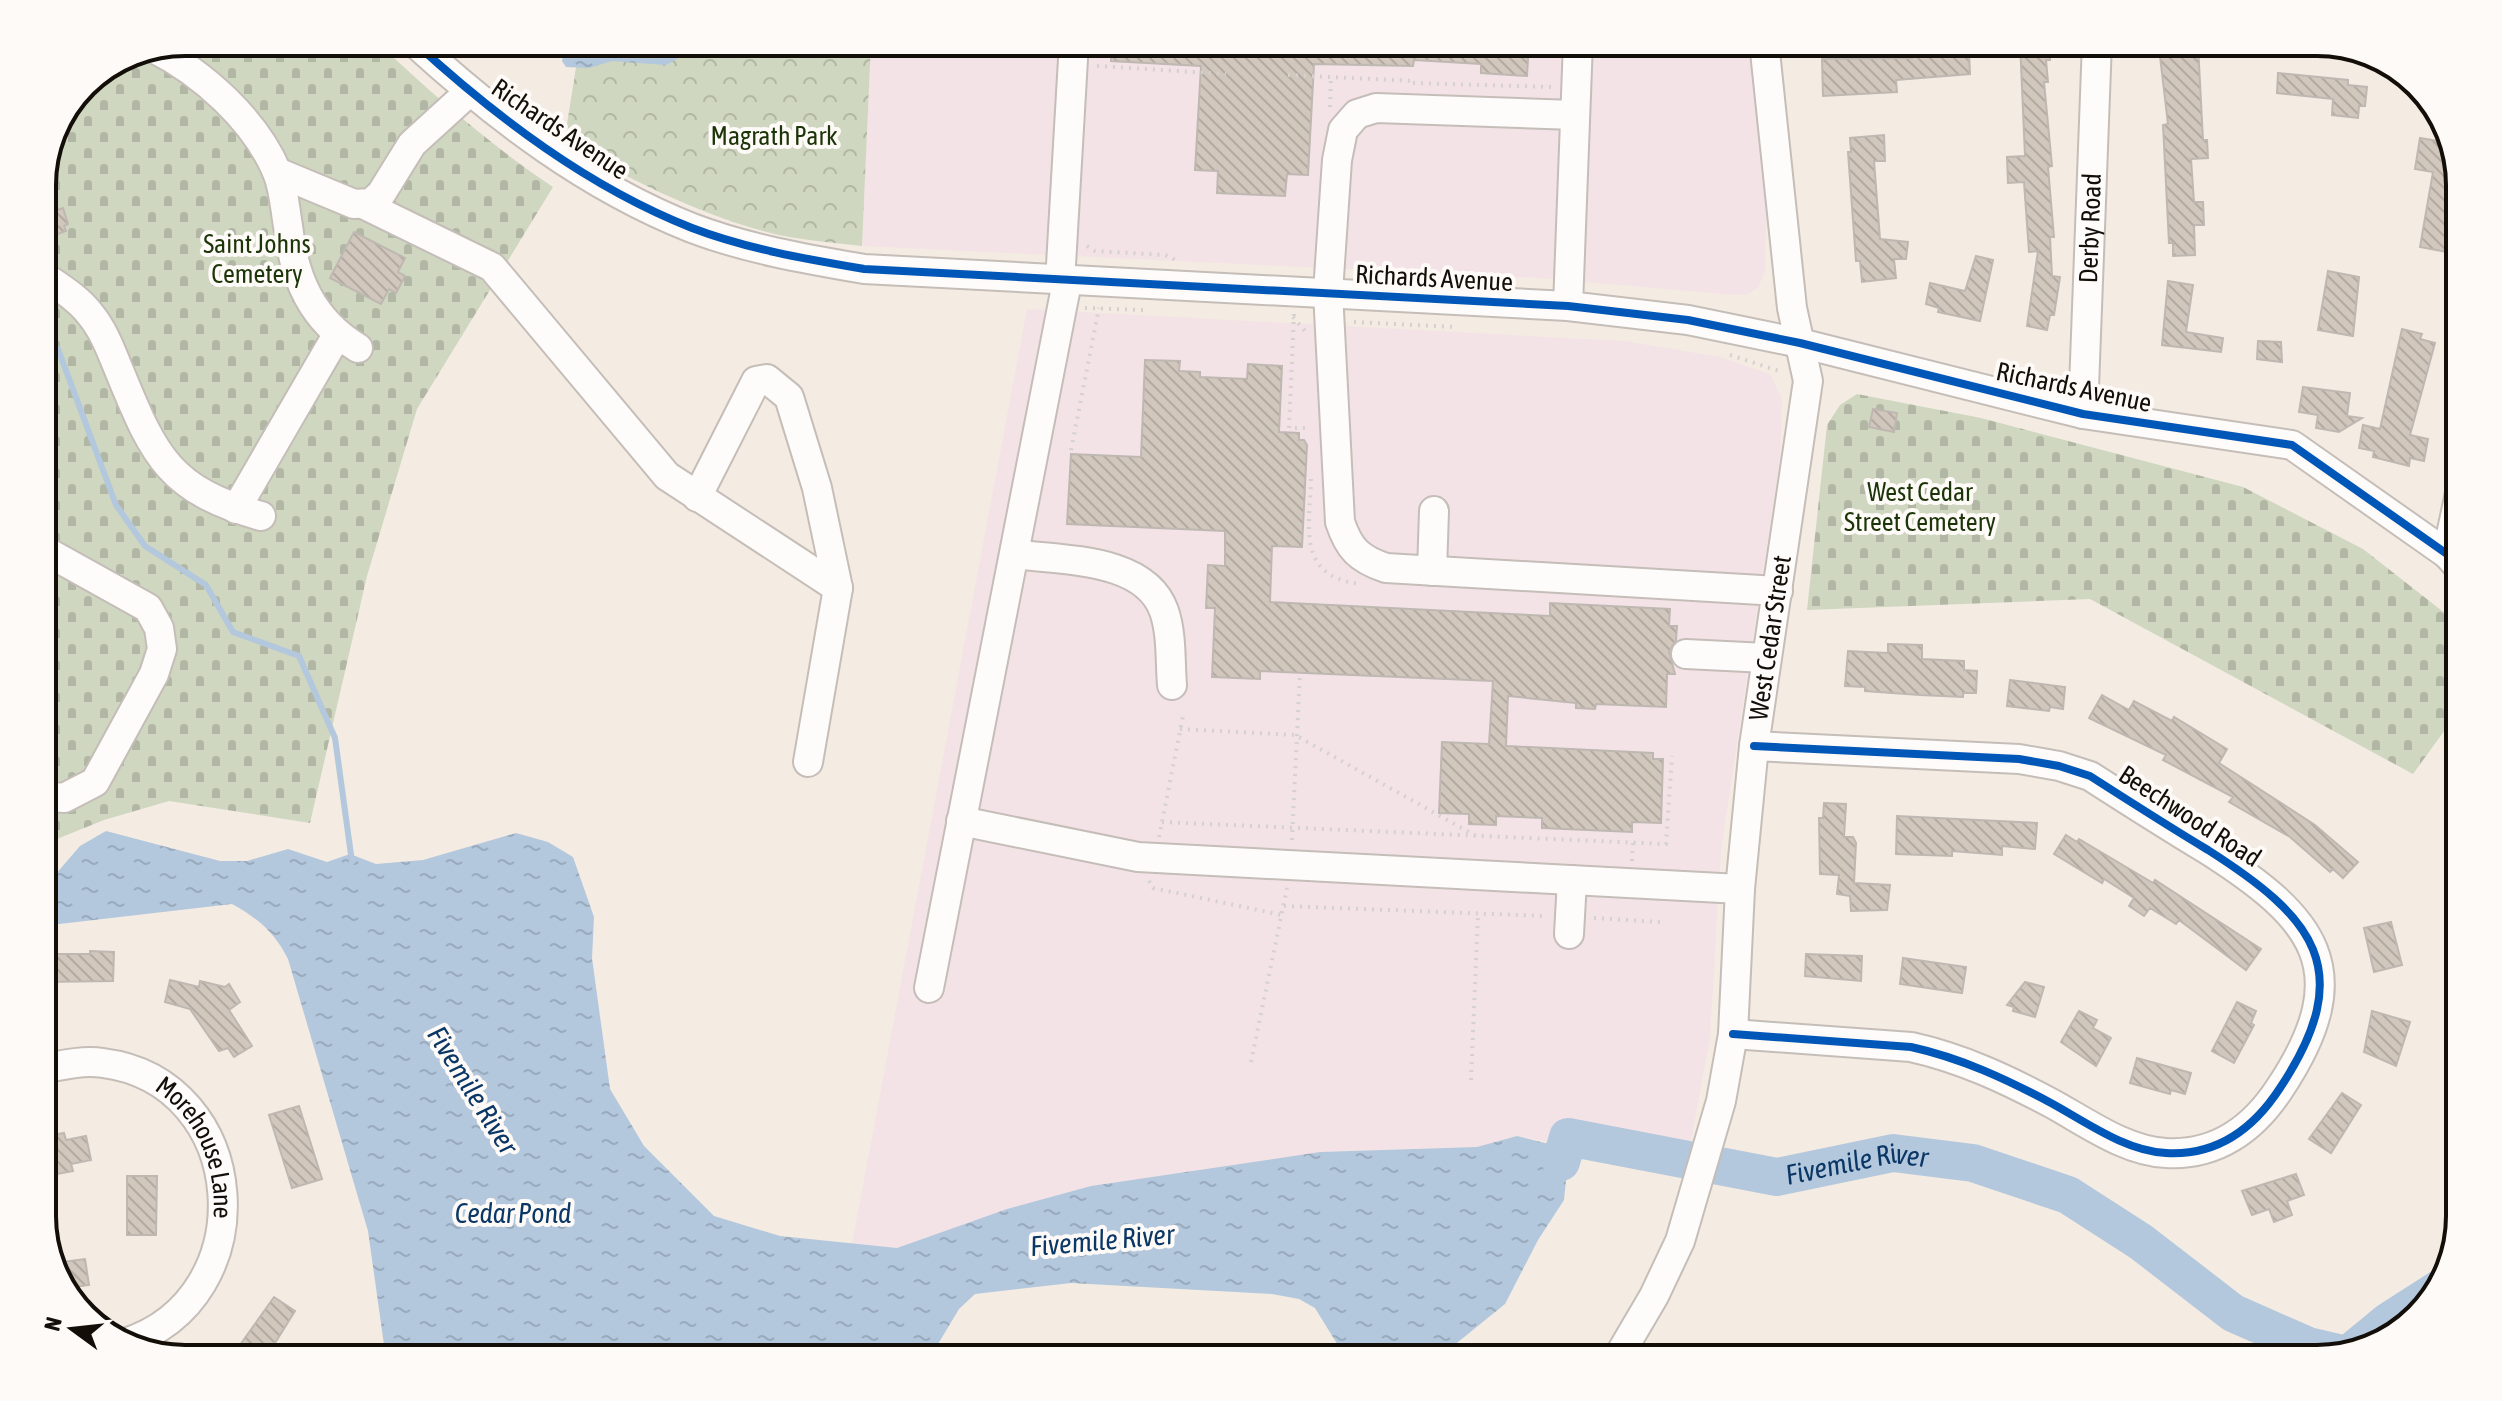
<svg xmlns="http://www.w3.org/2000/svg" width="2502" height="1401" font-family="'Asap Condensed',sans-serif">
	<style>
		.education { fill: #f4e3e6 }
		.cemetery { fill: url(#cemetery-stones) }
		.park { fill: url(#park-crowns) }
		.water { fill: url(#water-ripples) }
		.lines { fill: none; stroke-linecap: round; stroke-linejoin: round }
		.stream { stroke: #b3c7dd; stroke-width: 6 }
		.river { stroke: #b3c7dd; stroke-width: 38 }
		.building { fill: url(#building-back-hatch); stroke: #bfb8b2; stroke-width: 2 }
		.minor-casing { stroke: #c5bdb7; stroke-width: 32 }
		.path { stroke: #d4d1cf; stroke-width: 4; stroke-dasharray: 2 6; stroke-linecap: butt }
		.minor { stroke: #fdfcfb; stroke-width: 28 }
		.cycleway-casing { stroke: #fefaf7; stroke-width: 13 }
		.cycleway { stroke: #0057b8; stroke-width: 8 }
		.labels { text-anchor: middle; stroke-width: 8; stroke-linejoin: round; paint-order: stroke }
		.street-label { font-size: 26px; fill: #140e09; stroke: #fefaf7 }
		.park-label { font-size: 26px; fill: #1b3408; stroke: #fefaf7 }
		.water-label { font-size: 28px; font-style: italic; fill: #0a3765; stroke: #fefaf7 }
		.rim { fill: none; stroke: #140e09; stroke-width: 4 }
	</style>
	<defs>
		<pattern id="cemetery-stones" width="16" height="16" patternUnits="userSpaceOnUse" patternTransform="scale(2)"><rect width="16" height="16" fill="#cfd7c0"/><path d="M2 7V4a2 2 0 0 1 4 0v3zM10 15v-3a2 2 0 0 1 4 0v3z" fill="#b1b7a4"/></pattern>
		<pattern id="park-crowns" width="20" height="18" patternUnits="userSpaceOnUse" patternTransform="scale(2)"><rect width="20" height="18" fill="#cfd7c0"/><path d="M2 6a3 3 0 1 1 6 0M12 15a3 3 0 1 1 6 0" fill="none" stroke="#b1b7a4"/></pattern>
		<pattern id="water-ripples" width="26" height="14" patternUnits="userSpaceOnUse" patternTransform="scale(2)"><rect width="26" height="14" fill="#b3c7dd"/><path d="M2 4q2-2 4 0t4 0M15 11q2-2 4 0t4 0" fill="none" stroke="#99aabc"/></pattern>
		<pattern id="building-back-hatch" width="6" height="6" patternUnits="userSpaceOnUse" patternTransform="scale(2)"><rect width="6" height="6" fill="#d2c7bd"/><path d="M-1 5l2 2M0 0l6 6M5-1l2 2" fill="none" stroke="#b3aaa1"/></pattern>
	</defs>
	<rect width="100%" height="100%" fill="#f4ebe3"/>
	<path class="education" d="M871,42H1755L1767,178L1765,273L1758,287L1749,294L1736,295L1538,278L862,246Z
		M1027,309L1624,341L1720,357L1770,374L1782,399L1780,458L1721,851L1710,1038L1686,1168L1517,1136L1477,1147L1320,1152L1091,1186L1007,1209L897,1248L852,1244Z"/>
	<path class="cemetery" d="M185,42H377C432,94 490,145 553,187L417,409L367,576L310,823L169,801L104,820L42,845V176L84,84L131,53Z
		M1857,394L1981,418L2243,487L2363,549L2460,625V709L2413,774L2090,599L1807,610L1827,425L1840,405Z"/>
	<path class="park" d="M580,42H871L862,246C838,243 813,241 789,237C709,221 635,181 564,143Z"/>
	<path class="water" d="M571,42H728L688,53L666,65L612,61L589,68L566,67L562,61L564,48Z
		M106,831L220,861H247L288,849L327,862L350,854L376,864L423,860L516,833L548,842L573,857L594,917L592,958L610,1089L644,1146L714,1216L780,1236L897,1248L1007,1209L1091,1186L1320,1152L1477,1147L1517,1136L1553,1145L1566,1180L1564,1200L1538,1240L1505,1304L1437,1359L1364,1358L1339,1347L1315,1308L1299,1299L1272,1294L1071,1283L975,1294L959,1309L929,1359H386L368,1231L288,959C274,932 259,919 232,904L42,926V890L80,846Z"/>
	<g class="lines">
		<path class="stream" d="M58,349L116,505L145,546L206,585L233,632L299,656L335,738L352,862"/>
		<g class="river">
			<path id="s1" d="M1561,1162L1568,1137L1777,1177L1893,1153L1973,1163L2068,1195L2141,1242L2233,1313L2308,1346L2338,1353"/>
			<path d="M2355,1349L2389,1321L2439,1289"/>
		</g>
	</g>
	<path class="building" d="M1112,42H1529L1527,76L1481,73V64L1414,60L1413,66L1314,64L1308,175L1287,174L1285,196L1217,193L1218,171L1195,170L1201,66L1111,61Z
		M2020,42H2049L2050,60H2046L2048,82H2044L2052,166L2048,167L2054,237H2050L2052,276L2060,277L2054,315H2050L2047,330L2027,326L2038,251L2029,252L2024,182L2008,183L2007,157L2025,156Z
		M2198,45L2203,140H2207L2208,158L2191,159L2194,202H2203L2204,225H2194L2195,255L2173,256V243H2169L2163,125L2168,124L2159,48Z
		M1955,49V53L1969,52L1970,74L1896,80L1897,92L1823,96L1822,59L1912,58V52Z
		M2278,73L2348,80V85L2367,87L2365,106H2359L2358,118L2332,115L2333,99L2277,93Z
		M1884,135L1885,161H1874L1880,239L1908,242L1906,259H1894L1896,278L1862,282L1860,261H1856L1848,152H1851L1850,138Z
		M2420,138L2450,143L2460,176L2447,252L2420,247L2433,172L2415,169Z
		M56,204L58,210L63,208L68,224L64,226L66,231L50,237L48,231L42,233V209Z
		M354,232L405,258L398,272L405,276L396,293L389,289L381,304L330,278Z
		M1976,256L1993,260L1980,321L1938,312L1939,308L1926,304L1930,283L1965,291Z
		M2328,271L2359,277L2353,336L2318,330Z
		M2168,281L2193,285L2186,332L2223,338L2221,352L2162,345Z
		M2402,329L2422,334L2420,339L2435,343L2410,435L2428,439L2424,461L2410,458L2409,466L2373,457L2374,451L2359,448L2363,425L2380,429Z
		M2258,341L2281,342L2282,362L2257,359Z
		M1145,360L1180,361L1179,371L1200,372V377L1247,379L1248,364L1282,366L1279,432L1299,433V440H1304L1307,445L1302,547L1272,546L1270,602L1550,616V603L1670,609L1669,626H1677L1676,640L1669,652L1675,674H1667L1666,707L1596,704L1595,709L1576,708V703L1508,696L1506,746L1653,753V759H1663L1661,823L1632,822V832L1542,828V818L1496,816V825L1469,824V814L1439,813L1442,742L1489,744L1493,681L1260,671V679L1212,677L1215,608H1206L1208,565L1225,566V531L1067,524L1071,454L1141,457Z
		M2303,387L2350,393L2347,416L2362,418L2339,432L2316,428L2318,415L2299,412Z
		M1873,409L1897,413L1894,432L1869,427Z
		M1888,644L1922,645V659L1964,661V670L1977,671L1976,693H1963V697L1920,695L1865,691V687L1845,686L1848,651L1888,653Z
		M2010,680L2065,687L2063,709L2050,707L2049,711L2007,706Z
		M2102,695L2129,710L2134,701L2172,721L2174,717L2227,749L2219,763L2315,825L2358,862L2343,878L2333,869L2330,872L2290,837L2229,802L2233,797L2163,760L2166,755L2089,718Z
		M1824,803L1846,804L1844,837H1853L1856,843L1854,883L1890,885L1887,910L1851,911L1850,896L1837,894L1839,875L1820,874L1819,818H1823Z
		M1897,816L2037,823L2035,849L2002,846V855L1952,851V856L1896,854Z
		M2066,835L2077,842L2079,839L2153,883L2155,880L2261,949L2246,970L2179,920L2176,924L2150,908L2144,916L2129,906L2134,898L2104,879L2102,883L2054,854Z
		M2391,922L2402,965L2374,972L2364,928Z
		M90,951L114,952L113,981L43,982L42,954H90Z
		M1806,954L1862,956L1861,981L1805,976Z
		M1903,958L1966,967L1962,993L1900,984Z
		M170,980L199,987L200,981L225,987L229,984L240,1002L229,1010L252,1046L234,1057L228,1048L219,1051L190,1009L165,1002Z
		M2025,982L2044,987L2035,1017L2013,1011L2014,1007L2007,1005Z
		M2237,1002L2256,1011L2251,1023L2254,1025L2234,1063L2212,1051Z
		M2079,1011L2097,1020L2093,1028L2111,1038L2096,1066L2061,1042Z
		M2372,1011L2410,1022L2396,1066L2364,1052Z
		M2137,1058L2191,1073L2185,1094L2171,1090L2170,1094L2130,1083Z
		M2342,1093L2361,1105L2331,1153L2309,1139Z
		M299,1106L322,1179L292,1188L269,1115Z
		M64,1133L66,1140L86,1136L91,1160L71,1164L73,1171L46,1176V1169L42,1170V1137Z
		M2296,1174L2304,1195L2287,1201L2292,1215L2274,1222L2269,1209L2252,1215L2242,1191Z
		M127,1176H157L156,1235H127Z
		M85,1259L89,1285L62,1289L54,1263Z
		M274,1297L295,1311L265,1359H230Z"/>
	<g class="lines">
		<defs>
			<g id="minor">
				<path d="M414,42C496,117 588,187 692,228C747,249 806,259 864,269L1568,306L1688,320L1800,343L2083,414L2292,445L2447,554L2460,568"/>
				<path d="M153,48C203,73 255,120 277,172C284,189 285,209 288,226C294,279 312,320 358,348"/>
				<path d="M1575,115L1376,108L1357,114L1343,130L1337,160L1328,292L1340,522C1349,549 1359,559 1386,568L1778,591"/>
				<path d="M277,172L354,204L371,203L381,194L412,144L469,92"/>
				<path d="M365,205L492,267L667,476L838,588L808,762"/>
				<path d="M42,275C59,287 78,298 90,314C105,332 112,354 121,375C155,458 170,490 261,516"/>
				<path d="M1060,282L1074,42"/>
				<path d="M1568,306L1578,42"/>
				<path id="s2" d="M2083,414L2097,42"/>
				<path d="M697,497L756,381L767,379L789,397L817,488L838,588"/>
				<path d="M236,509L337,335"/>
				<path d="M42,549L148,608L159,628L162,649L154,674L95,782L64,798L42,796"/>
				<path d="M1015,554C1062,561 1145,557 1164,611C1172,634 1170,661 1172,685"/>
				<path d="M2447,554L2460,493"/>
				<path d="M1432,571L1434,511"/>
				<path d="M1686,654L1766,658"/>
				<path d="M961,821L1138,857L1740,889"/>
				<path d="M1569,934L1572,880"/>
				<path d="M929,988L1067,282"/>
				<path d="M1733,1034L1911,1047C1961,1058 2006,1079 2051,1103C2086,1122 2125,1151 2166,1153C2217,1156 2254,1128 2280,1088C2359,969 2313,917 2208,850C2168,826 2129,801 2090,776L2059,766L2019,759L1754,746"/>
				<path id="s3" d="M42,1069C62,1065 83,1060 103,1063C251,1082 266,1298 125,1343"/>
				<path id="s4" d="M1617,1359L1654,1296L1680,1241L1721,1101L1733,1034L1740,889L1754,746L1808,381L1792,308L1764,42"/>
			</g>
		</defs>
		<use href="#minor" class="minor-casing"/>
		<path class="path" d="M1097,66L1226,74
			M1288,75L1413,81
			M1413,83L1551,87
			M1330,107L1331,78
			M1087,246L1095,251L1165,255L1176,260
			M1085,308L1144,310
			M1294,314L1289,428H1310
			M1293,317L1305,331
			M1354,322L1455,327
			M1730,355L1782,372
			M1071,450L1099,308
			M1311,479C1310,528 1296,575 1359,584
			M1180,729L1295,735L1476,836
			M1162,822L1666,844L1672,756
			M1159,837L1183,716
			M1292,840L1300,673
			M1632,861L1633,843
			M1149,881L1153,888L1282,915
			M1284,906L1545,916
			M1594,918L1660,922
			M1251,1062L1287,888
			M1471,1080L1478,915"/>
		<use href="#minor" class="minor"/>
		<defs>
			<path id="cycleway" d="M414,42C496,117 588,187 692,228C747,249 806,259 864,269L1568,306L1688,320L1800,343L2083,414L2292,445L2447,554L2460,568
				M1733,1034L1911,1047C1961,1058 2006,1079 2051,1103C2086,1122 2125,1151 2166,1153C2217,1156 2254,1128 2280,1088C2359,969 2313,917 2208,850C2168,826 2129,801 2090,776L2059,766L2019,759L1754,746"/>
		</defs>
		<use href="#cycleway" class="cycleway-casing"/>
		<use href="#cycleway" class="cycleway"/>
	</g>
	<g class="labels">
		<g class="street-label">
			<text transform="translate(560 129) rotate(34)" y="9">Richards Avenue</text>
			<text dy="9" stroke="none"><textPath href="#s2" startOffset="186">Derby Road</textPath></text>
			<text transform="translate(1434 278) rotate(3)" y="9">Richards Avenue</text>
			<text transform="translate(2074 387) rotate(12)" y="9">Richards Avenue</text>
			<text dy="9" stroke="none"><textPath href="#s4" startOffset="746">West Cedar Street</textPath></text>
			<text transform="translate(2190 816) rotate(33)" y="9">Beechwood Road</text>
			<text dy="9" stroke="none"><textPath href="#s3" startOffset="200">Morehouse Lane</textPath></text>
		</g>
		<g class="park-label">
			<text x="774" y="145">Magrath Park</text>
			<text x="257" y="253">Saint Johns<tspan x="257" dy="30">Cemetery</tspan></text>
			<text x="1920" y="501">West Cedar<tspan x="1920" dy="30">Street Cemetery</tspan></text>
		</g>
		<g class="water-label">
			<text transform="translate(473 1090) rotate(58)" y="10">Fivemile River</text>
			<text dy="10" stroke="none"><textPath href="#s1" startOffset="320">Fivemile River</textPath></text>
			<text x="513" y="1223">Cedar Pond</text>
			<text transform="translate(1102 1240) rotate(-5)" y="10">Fivemile River</text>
		</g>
	</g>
	<path d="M0 0H2502V1401H0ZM185 56H2317A129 129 0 0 1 2446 185V1216A129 129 0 0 1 2317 1345H185A129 129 0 0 1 56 1216V185A129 129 0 0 1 185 56Z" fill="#fefaf7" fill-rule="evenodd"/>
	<path class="rim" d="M185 56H2317A129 129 0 0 1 2446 185V1216A129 129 0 0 1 2317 1345H185A129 129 0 0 1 56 1216V185A129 129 0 0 1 185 56Z"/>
	<g transform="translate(72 1329) rotate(285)" stroke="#fefaf7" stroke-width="6" paint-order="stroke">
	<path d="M0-6L14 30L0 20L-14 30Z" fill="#140e09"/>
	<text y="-12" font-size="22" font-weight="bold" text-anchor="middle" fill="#140e09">N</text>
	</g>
</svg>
